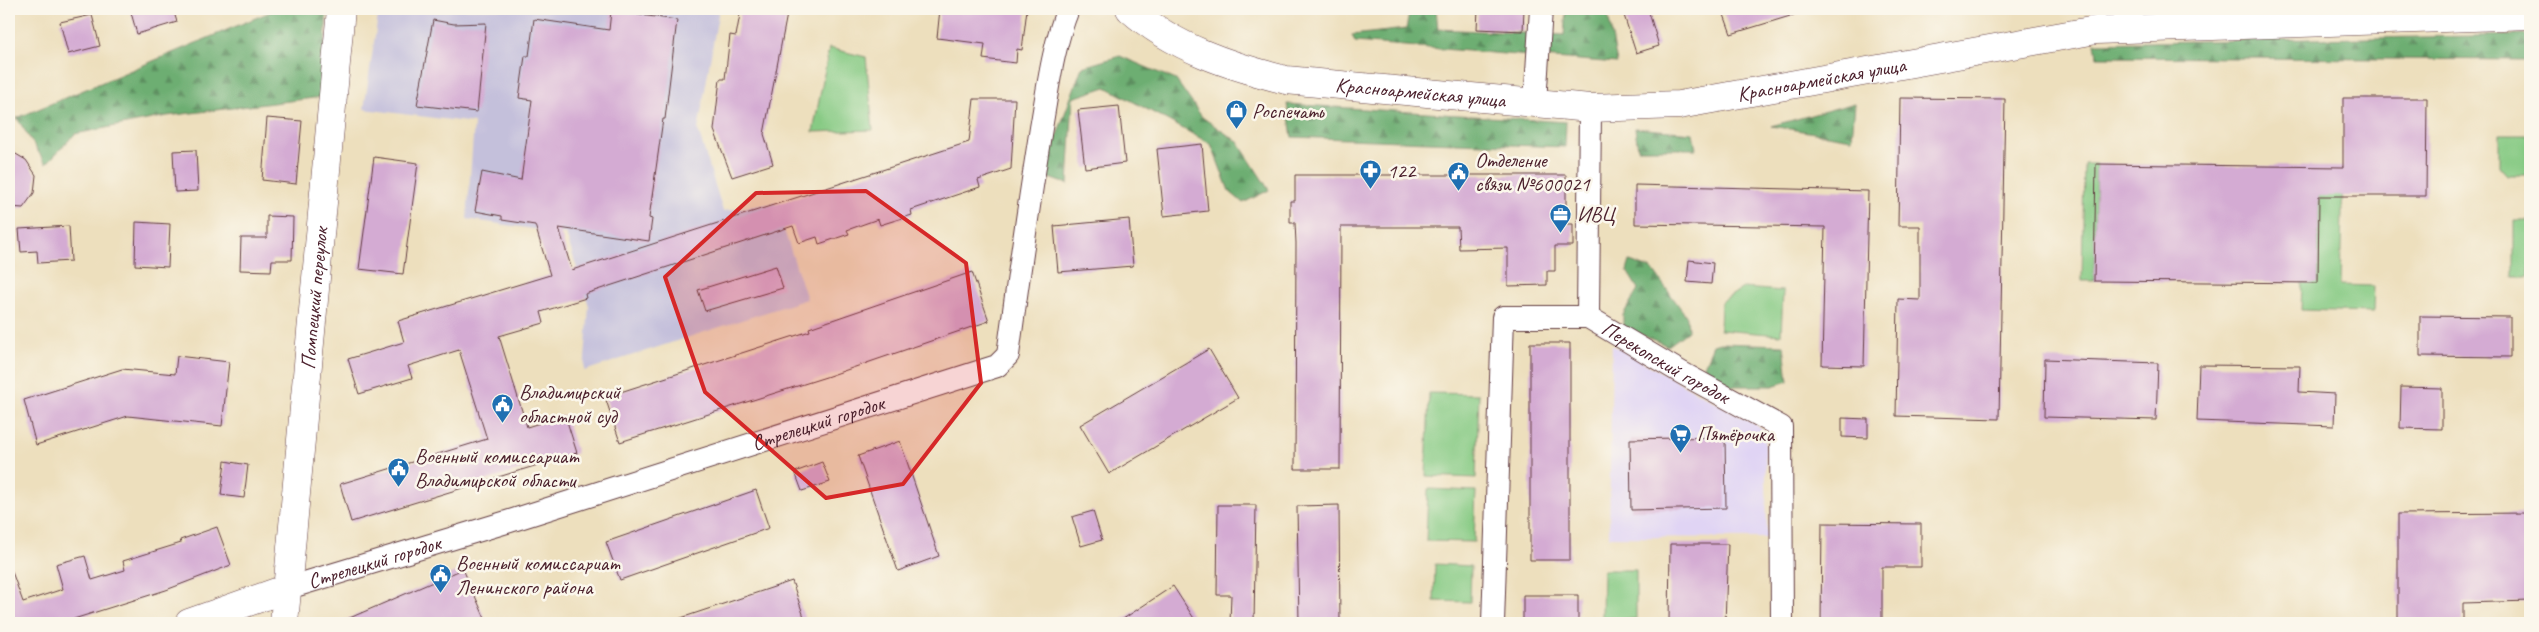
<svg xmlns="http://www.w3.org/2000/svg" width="2539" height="632" font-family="Caveat,sans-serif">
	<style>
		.built { fill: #e0d4f4 }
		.industrial { fill: #c4c0db }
		.green { fill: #87ca84; stroke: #687458 }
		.forest { fill: url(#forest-firs); stroke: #5c664e }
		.building { fill: #d4abd3 }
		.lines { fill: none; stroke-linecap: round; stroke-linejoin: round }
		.minor-casing { stroke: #623c41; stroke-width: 24 }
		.tertiary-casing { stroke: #623c41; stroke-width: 29 }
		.minor { stroke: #fff; stroke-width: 22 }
		.tertiary { stroke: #fff; stroke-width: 28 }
		.marked { fill: #d62828; fill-opacity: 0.2; stroke: #d62828; stroke-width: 4; stroke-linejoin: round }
		.labels { text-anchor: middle; stroke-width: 5; stroke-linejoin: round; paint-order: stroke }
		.street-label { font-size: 21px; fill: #4a1f2b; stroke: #fbf7ec }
		.poi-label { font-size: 21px; fill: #4a1f2b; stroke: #fbf7ec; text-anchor: start }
	</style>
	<defs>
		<pattern id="forest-firs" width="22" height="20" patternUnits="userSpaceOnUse" patternTransform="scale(1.25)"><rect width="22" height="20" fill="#6dae72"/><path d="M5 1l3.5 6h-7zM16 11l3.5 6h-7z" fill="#5c8d5e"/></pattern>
	</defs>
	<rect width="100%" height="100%" fill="#fbf7ec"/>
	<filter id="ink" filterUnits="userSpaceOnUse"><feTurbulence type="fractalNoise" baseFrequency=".02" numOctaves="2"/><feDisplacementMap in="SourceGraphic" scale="10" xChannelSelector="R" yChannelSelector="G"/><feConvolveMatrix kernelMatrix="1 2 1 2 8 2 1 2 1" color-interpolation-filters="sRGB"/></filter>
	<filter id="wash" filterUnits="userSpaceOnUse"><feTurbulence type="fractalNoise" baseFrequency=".0096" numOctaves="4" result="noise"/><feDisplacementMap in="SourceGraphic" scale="20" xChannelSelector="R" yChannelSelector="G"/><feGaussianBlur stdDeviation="1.12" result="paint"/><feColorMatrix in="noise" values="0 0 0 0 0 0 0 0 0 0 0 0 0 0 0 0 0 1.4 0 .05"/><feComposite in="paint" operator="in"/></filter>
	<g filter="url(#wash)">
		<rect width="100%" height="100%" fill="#eddfbd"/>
		<path class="built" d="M1612,345L1765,430L1767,538L1609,537Z"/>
		<path class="industrial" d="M379,9H719L698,130L723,211L775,203L807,299L584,371L589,306L566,234L467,219L474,123L364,109Z"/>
		<path class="green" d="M829,48L866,57L873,130L813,132Z
			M2499,135H2530V175H2507L2499,166Z
			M2084,164H2096L2094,281H2082Z
			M2319,176L2343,177L2340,285L2374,286L2373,312L2301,310L2302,282H2318Z
			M2514,221H2530V277H2514Z
			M1743,288L1783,291L1781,335L1720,330L1721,302Z
			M1429,393L1479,394L1476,478L1426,476Z
			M1428,489L1476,491L1474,542L1426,541Z
			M1435,564L1471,566L1470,602L1434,601Z
			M1603,570H1636V619L1602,618Z"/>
		<path class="forest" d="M277,9H327L322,97L167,116L75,134L46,164L17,118Z
			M1410,9H1436L1438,29L1564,35L1566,9H1607L1617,63L1355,42L1352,35L1406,29Z
			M2530,35V60L2097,57L2095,43Z
			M1120,56L1176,80L1202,117L1238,142L1269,190L1243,203L1229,191L1211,144L1106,87L1073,98L1068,184L1042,176L1082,67Z
			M1855,103L1852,139L1771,126Z
			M1287,104L1566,122L1565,147L1292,137Z
			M1635,128L1693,133L1696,149H1638Z
			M1630,261L1652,269L1687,317L1688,331L1668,346L1623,327V315L1638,289L1627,271Z
			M1720,343L1784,345L1788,381L1772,386H1728L1704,366L1713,345Z"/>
		<g id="blocks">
			<path class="building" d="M130,9H173L177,22L137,34Z
				M741,9L787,14L764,134L773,164L732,177L714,130L720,79H725L730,35L736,36Z
				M940,9H1027L1022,50L1017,49L1016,63L983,59L985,44L937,38Z
				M1478,9H1524L1523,31L1477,29Z
				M1622,9H1648L1659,46L1636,53Z
				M1722,9H1800V13L1731,34Z
				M611,11L677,20L665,119H663L649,218L652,219L649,241L559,228L572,270L969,142L974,99H1015L1011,169L978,180L980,187L911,210L912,215L880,225L878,219L847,230L849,234L819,244L817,237L799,243L793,226L585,294L586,298L541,312L544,323L499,336L527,427L565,415L577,453L351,522L340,484L487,439L459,350L408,366L412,378L359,394L348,359L404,342L398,321L550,275L535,225L502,220V216L475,211L482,172L521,180L532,100L519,98L525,56H529L534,19L609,30Z
				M92,15L100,46L68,54L60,22Z
				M433,20L454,24L486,23L477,112L417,105Z
				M1900,98L2005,99L1999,419L1896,416L1898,299L1920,300V226H1898Z
				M2343,98H2427L2426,196H2319L2318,283L2094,281L2096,164L2343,167Z
				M1119,106L1125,163L1085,168L1078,110Z
				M267,118L302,121L296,184L262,180Z
				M1202,144L1208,211L1164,216L1157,149Z
				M9,150L26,160L36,175L34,193L23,208L9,207Z
				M196,150L198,191L175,192L173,151Z
				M374,157L418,163L403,274L359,269Z
				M1295,175H1566V224H1573V246H1555V271H1547V285L1508,286V248L1459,249L1458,227H1341L1340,469H1295L1296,243L1295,223H1290V201H1295Z
				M1635,185L1868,191L1864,366L1822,365L1825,227L1635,224Z
				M267,216L293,217L292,260H272L271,271L240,270L241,238H267Z
				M1129,219L1133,266L1058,272L1054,226Z
				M136,222L170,224L168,267L135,265Z
				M69,226L71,261L38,263L37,251L21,252L19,229Z
				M1689,260L1713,263L1711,284L1687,282Z
				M776,266L783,288L705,311L698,290Z
				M972,272L989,321L826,377L620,442L605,397L810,331L809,328Z
				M2420,316L2510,317V357L2420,356Z
				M1530,343H1570V560H1530Z
				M1209,349L1238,398L1109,474L1080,425Z
				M177,356L229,362L222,426L128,416L36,445L24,400L122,369L175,374Z
				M2045,359L2158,363L2156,420L2044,417Z
				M2199,365L2300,366L2299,392L2335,394L2334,426L2197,421Z
				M2401,387L2442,388V429L2400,428Z
				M1842,418L1868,419V438L1842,437Z
				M1725,437L1726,508L1631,510L1630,439Z
				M900,441L939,556L898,571L858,456Z
				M225,461L248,465L244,498L221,495Z
				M822,462L830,482L802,491L795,472Z
				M756,490L769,528L620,580L606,542Z
				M1218,505H1256L1254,623H1230L1231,595H1217Z
				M1339,505L1340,623H1299L1297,506Z
				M1093,511L1102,540L1081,546L1072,517Z
				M2530,513V601L2463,603V623H2398V514Z
				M1822,523L1921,524V567H1882V623H1821Z
				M217,527L231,565L166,590L61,623H9V569H11L23,602L63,589L56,564L85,556L92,580L125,570L123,561L181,543L180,540Z
				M1670,544H1728L1725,623H1669Z
				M463,569L487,623H338Z
				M792,581L806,623H676L675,620Z
				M1173,586L1197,623H1117Z
				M1523,595H1578V623H1523Z"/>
		</g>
	</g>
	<g filter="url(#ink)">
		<use href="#blocks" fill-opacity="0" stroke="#623c41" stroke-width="1"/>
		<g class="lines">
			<defs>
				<g id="minor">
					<path d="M1535,103L1541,9"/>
					<path id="s1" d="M1590,108L1588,317L1682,373L1781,427L1782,623"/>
					<path id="s2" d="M288,588L510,521L997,366L1008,355C1018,279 1029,204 1041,128C1048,88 1053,46 1068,9"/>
					<path d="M1493,623L1503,317H1588"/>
				</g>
				<g id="tertiary">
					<path id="s3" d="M1130,9C1174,48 1230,66 1286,80L1590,108L1679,105L2096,30L2530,15"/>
					<path d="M189,623L288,588"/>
					<path id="s4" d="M284,623L341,9"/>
				</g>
			</defs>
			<use href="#minor" class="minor-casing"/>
			<use href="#tertiary" class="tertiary-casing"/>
			<use href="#minor" class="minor"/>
			<use href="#tertiary" class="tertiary"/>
		</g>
	</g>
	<path class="marked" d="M866,191L966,263L981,383L903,484L826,498L705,392L665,277L756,193Z"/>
	<defs>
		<symbol id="shop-pin" viewBox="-11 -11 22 30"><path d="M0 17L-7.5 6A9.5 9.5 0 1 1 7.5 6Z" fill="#1f6fb2" stroke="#fbf7ec"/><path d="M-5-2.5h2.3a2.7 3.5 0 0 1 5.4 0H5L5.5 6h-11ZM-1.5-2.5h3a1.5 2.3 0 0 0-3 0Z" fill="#fff"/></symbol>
		<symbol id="pharmacy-pin" viewBox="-11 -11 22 30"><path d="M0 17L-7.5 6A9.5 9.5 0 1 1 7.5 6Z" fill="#1f6fb2" stroke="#fbf7ec"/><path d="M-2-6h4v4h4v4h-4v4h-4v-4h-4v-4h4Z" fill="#fff"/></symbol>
		<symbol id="civic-pin" viewBox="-11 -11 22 30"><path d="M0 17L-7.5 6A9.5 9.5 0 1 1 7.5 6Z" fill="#1f6fb2" stroke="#fbf7ec"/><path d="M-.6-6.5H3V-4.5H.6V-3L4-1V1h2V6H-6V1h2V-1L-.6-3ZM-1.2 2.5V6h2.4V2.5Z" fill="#fff"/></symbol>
		<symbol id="office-pin" viewBox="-11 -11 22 30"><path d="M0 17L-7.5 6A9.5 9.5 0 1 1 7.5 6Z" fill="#1f6fb2" stroke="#fbf7ec"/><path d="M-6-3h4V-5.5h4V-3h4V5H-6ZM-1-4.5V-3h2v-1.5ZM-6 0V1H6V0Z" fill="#fff"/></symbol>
		<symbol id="supermarket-pin" viewBox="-11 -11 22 30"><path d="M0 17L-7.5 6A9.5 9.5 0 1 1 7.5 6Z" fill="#1f6fb2" stroke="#fbf7ec"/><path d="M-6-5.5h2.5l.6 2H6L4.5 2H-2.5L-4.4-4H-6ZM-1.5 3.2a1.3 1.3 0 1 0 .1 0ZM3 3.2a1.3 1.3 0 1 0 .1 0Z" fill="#fff"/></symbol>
	</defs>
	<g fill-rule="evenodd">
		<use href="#shop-pin" x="1224" y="98" width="25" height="34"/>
		<use href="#pharmacy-pin" x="1358" y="158" width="25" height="34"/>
		<use href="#civic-pin" x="1446" y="160" width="25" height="34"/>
		<use href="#office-pin" x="1548" y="202" width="25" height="34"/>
		<use href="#civic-pin" x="490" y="392" width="25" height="34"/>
		<use href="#supermarket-pin" x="1668" y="422" width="25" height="34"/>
		<use href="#civic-pin" x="386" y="456" width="25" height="34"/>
		<use href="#civic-pin" x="428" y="562" width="25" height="34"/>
	</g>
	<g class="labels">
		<g class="street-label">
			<text dy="7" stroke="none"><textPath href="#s3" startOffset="712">Красноармейская улица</textPath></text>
			<text dy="7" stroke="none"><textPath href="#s3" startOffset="308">Красноармейская улица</textPath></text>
			<text dy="7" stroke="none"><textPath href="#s4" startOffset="326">Помпецкий переулок</textPath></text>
			<text dy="7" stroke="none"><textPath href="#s1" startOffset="299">Перекопский городок</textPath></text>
			<text dy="7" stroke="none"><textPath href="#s2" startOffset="555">Стрелецкий городок</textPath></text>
			<text dy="7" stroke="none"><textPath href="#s2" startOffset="90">Стрелецкий городок</textPath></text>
		</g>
		<g class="poi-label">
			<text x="1252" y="118">Роспечать</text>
			<text x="1475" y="167">Отделение<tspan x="1475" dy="24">связи №600021</tspan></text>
			<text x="1387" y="178">122</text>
			<text x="1577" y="221">ИВЦ</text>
			<text x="519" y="399">Владимирский<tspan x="519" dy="24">областной суд</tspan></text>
			<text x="1697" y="441">Пятёрочка</text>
			<text x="415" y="463">Военный комиссариат<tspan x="415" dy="24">Владимирской области</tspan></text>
			<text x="456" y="570">Военный комиссариат<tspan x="456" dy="24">Ленинского района</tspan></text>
		</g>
	</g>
	<rect width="2539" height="632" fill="none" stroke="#fbf7ec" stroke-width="30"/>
</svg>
